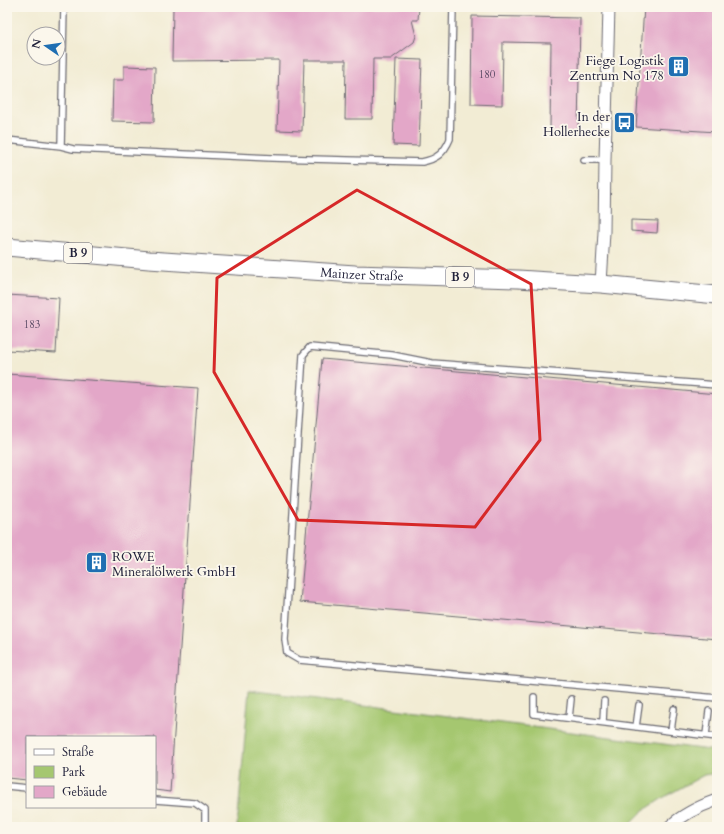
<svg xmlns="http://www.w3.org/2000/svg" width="724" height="834" font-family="Cardo,serif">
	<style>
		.green { fill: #a5c770; stroke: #647456 }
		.building { fill: #e3a7c8 }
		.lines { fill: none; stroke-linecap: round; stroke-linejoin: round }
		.lane-casing { stroke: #6b6971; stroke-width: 8 }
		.street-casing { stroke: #6b6971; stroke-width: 13 }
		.primary-casing { stroke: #6b6971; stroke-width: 19 }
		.lane { stroke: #fff; stroke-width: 5.5 }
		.street { stroke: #fff; stroke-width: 11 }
		.primary { stroke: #fff; stroke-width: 17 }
		.marked { fill: none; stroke: #d62828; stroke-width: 3; stroke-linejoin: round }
		.labels { text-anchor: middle; stroke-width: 3.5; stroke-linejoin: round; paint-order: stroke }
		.number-label { font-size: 11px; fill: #52435e }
		.shield { fill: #fbf7ec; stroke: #636270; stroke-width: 1 }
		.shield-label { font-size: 12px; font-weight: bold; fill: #22223b }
		.poi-label { font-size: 13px; fill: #22223b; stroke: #fbf7ec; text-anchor: end }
		.street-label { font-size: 13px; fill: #22223b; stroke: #fbf7ec }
	</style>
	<rect width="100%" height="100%" fill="#fbf7ec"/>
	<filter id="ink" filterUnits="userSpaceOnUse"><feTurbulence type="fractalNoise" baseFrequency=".025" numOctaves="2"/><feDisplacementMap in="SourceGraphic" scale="8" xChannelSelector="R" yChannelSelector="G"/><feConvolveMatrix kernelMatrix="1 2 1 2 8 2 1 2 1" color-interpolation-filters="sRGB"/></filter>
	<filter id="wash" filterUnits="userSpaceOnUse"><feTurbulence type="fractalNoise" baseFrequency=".012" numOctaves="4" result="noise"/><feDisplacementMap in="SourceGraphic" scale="16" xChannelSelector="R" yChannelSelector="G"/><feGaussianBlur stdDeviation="0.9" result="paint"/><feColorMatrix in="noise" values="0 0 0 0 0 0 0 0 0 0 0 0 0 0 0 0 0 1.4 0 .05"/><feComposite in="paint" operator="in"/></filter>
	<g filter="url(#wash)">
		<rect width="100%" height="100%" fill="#f2ecd4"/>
		<path class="green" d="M249,690L717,751V773L704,775L666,796L643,811L627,827H237Z"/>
		<g id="blocks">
			<path class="building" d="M173,7H419L418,20H412L416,36L414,42L391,59H373L372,119H345L346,60H304L302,131L277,130L279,60L172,61Z
				M644,7H717V132L636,127Z
				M472,16L580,18L578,133L550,132L551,43L503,42L502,105L471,104Z
				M396,59L422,60L419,146L393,145Z
				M124,66L155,67L154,122L112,121L113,80H124Z
				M631,220L658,221L657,233L631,231Z
				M7,295L59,298L56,353L7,350Z
				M322,359L717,394V639L300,602Z
				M7,374L198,388L170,792L155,790V737H27V780L7,778Z"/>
		</g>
	</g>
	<g filter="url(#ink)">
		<use href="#blocks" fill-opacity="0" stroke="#6b6971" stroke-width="1"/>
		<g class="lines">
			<defs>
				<path id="lane" d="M64,7L61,146L73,149L272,158L422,162C437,159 444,153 450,139L453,7
					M7,140L61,146
					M584,160H605
					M717,385L432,363L392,355L310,347L303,355L285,640L287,653L299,660L717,698
					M534,697V714L717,737
					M569,718L571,699
					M603,722L604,701
					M636,727L639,705
					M671,731L674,709
					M706,735L709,711
					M7,786L27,788
					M155,800L195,803L205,810V827"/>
				<path id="street" d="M601,284L604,232L605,160L609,7
					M669,827C682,815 700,806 717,800"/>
				<g id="primary">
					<path id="s1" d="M7,247L149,260L355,274L518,279L565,282L601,284L717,295"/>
				</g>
			</defs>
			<use href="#lane" class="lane-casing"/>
			<use href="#street" class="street-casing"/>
			<use href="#primary" class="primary-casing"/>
			<use href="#lane" class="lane"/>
			<use href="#street" class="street"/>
			<use href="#primary" class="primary"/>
		</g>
	</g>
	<path class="marked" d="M357,190L531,284L540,440L475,527L298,520L214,372L217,278Z"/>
	<defs>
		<symbol id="building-square" viewBox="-11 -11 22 22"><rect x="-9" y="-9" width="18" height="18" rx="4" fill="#1f6fb2" stroke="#fbf7ec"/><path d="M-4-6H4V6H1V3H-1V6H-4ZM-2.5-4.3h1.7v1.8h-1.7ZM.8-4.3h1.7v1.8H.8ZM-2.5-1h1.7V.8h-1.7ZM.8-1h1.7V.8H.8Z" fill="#fff"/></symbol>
		<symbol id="bus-square" viewBox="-11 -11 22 22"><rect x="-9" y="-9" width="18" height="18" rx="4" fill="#1f6fb2" stroke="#fbf7ec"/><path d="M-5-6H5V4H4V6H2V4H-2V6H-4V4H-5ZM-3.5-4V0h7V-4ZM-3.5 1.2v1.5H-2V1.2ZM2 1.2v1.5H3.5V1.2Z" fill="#fff"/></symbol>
	</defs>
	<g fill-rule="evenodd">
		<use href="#building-square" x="666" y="54" width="25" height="25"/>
		<use href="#bus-square" x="612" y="110" width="25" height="25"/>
		<use href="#building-square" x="84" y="550" width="25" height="25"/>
	</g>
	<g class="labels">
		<g class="number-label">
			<text x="487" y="78">180</text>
			<text x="32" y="328">183</text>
		</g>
		<g class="shield">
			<rect x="64" y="243" width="28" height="20" rx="3"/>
			<rect x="446" y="267" width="28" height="20" rx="3"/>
		</g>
		<g class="shield-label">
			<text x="78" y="257">B 9</text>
			<text x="460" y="281">B 9</text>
		</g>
		<g class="poi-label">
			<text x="664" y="65">Fiege Logistik<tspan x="664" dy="15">Zentrum No 178</tspan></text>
			<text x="610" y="121">In der<tspan x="610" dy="15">Hollerhecke</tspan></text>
			<text x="112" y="561" text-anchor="start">ROWE<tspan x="112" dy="15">Mineralölwerk GmbH</tspan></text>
		</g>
		<g class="street-label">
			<text dy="5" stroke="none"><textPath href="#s1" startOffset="356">Mainzer Straße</textPath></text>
		</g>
	</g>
	<rect width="724" height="834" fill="none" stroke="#fbf7ec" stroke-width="24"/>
	<rect x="26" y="736" width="130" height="72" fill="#fbf7ec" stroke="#a4a2a5"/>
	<rect x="34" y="749" width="20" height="6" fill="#ffffff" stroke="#a4a2a5"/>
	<text x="62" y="756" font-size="12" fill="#22223b">Straße</text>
	<rect x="34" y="766" width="20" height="12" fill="#a5c770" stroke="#a4a2a5"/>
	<text x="62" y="776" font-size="12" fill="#22223b">Park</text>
	<rect x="34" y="786" width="20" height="12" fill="#e3a7c8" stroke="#a4a2a5"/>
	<text x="62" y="796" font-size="12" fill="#22223b">Gebäude</text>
	<g transform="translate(46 46) rotate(283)"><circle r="19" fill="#fbf7ec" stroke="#a4a2a5"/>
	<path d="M0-3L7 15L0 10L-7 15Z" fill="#1f6fb2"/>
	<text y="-6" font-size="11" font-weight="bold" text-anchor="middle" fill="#22223b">N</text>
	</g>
</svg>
